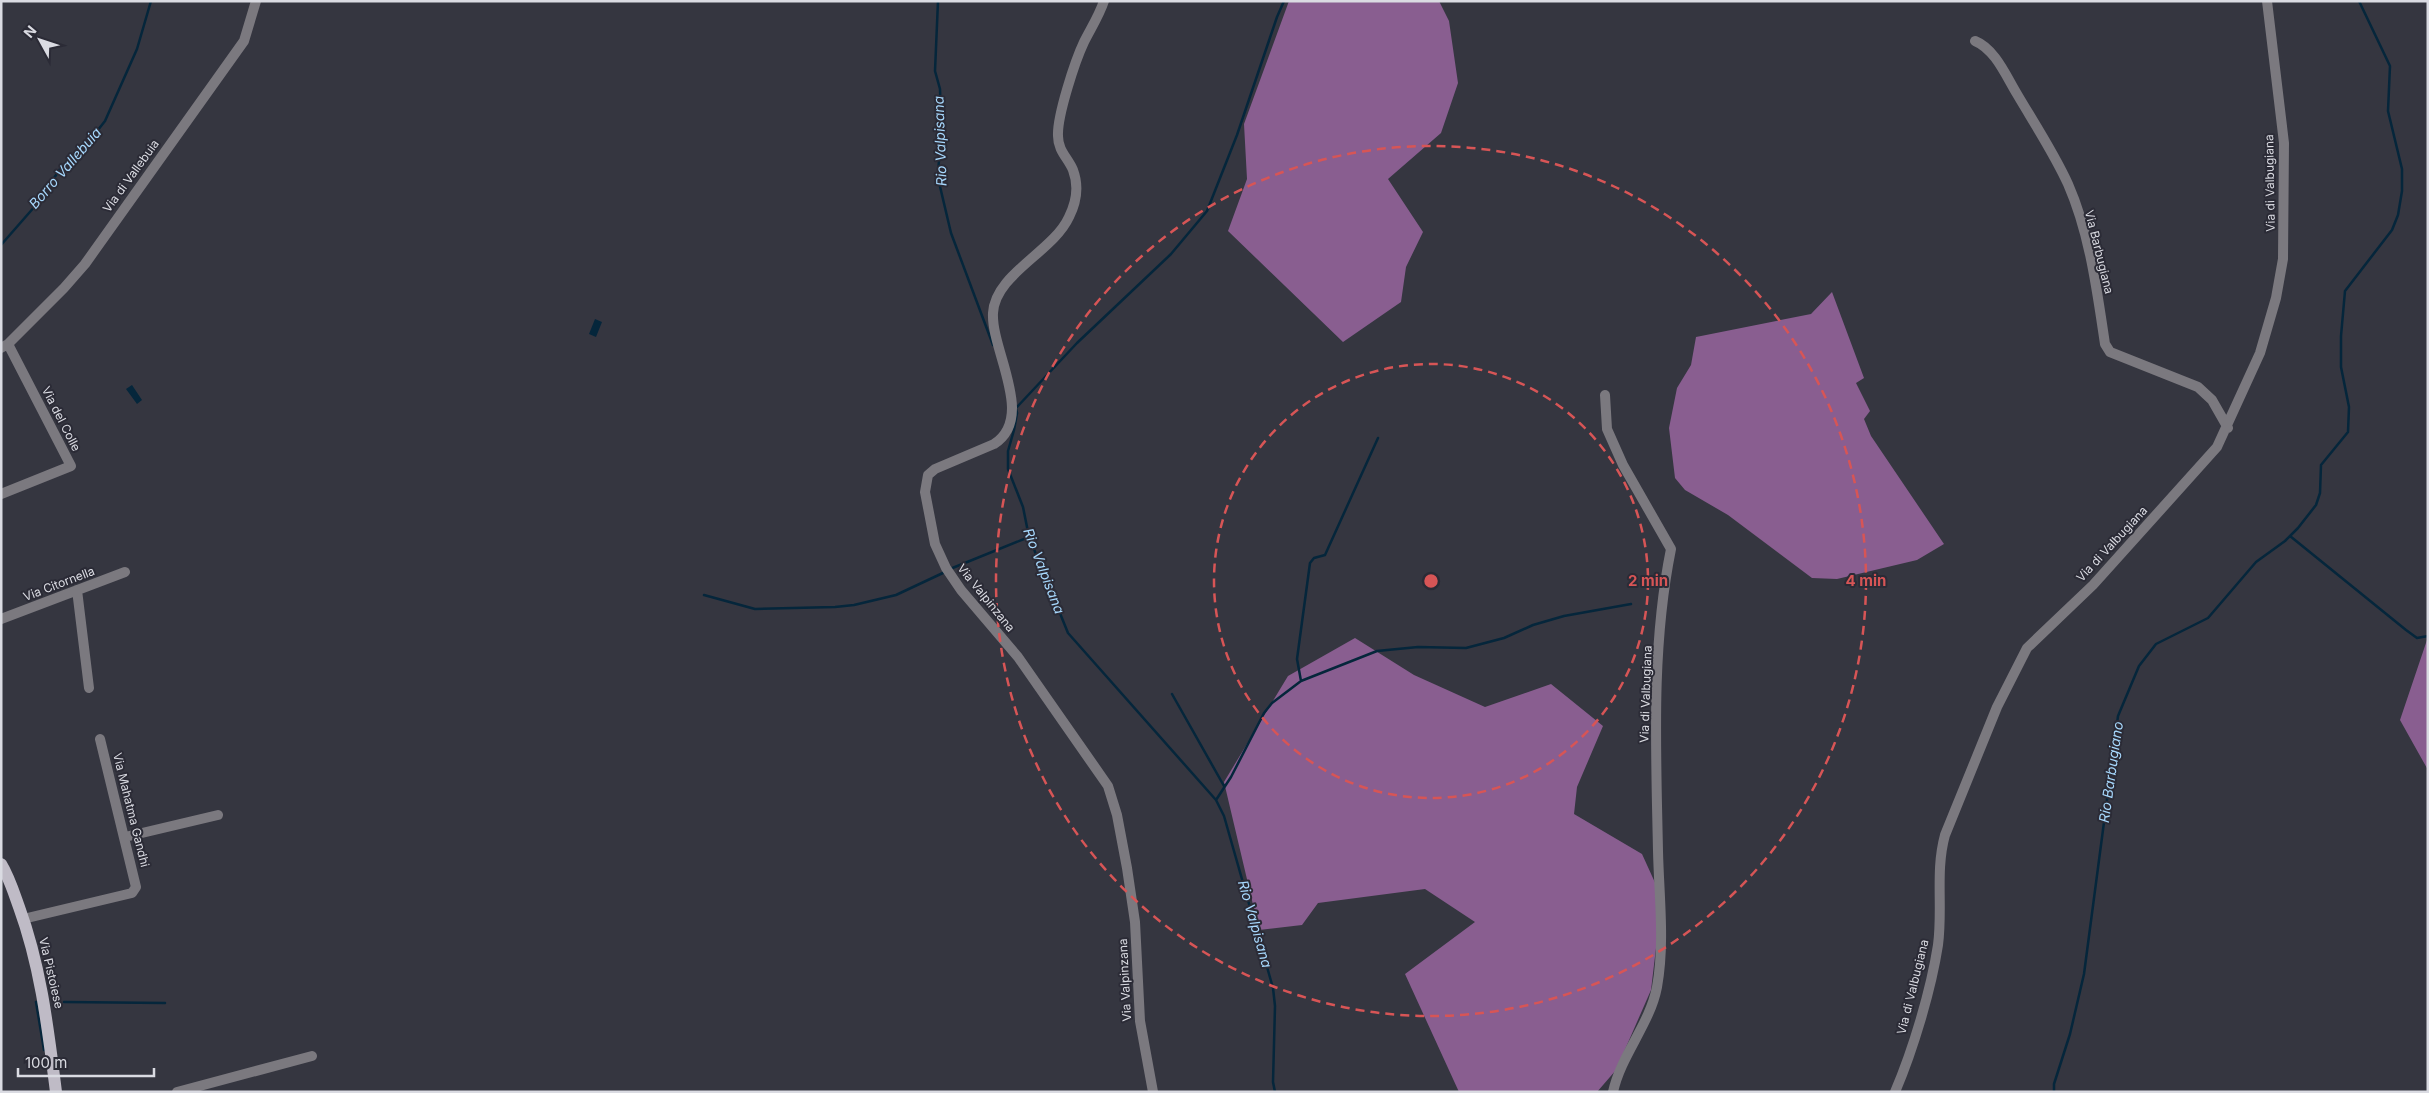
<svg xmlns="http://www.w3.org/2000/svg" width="2429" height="1093" font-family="Inter,sans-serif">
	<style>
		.forest { fill: #895e90 }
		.water { fill: #05263b }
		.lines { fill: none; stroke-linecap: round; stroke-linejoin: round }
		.stream { stroke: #05263b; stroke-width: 2.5 }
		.street { stroke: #7b797f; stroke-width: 10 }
		.primary { stroke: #bfbbc6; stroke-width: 12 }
		.ring { fill: none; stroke: #d75556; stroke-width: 2.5; stroke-dasharray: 9 6 }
		.labels { text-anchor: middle; stroke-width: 4; stroke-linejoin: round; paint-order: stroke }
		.street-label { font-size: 12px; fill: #dadbe2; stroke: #2b2b36 }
		.water-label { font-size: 14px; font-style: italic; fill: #a7d8fd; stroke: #2b2b36 }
		.centre { fill: #d75556; stroke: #2b2b36; stroke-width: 2.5 }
		.ring-label { font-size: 15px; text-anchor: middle; font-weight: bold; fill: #d75556; stroke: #2b2b36; stroke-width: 4; stroke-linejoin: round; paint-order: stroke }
	</style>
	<rect width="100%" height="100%" fill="#353640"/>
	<path class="forest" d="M1289,1H1439L1449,21L1458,83L1441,133L1388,179L1423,232L1406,267L1401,302L1343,342L1228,231L1247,179L1244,124Z
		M1832,292L1864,378L1856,383L1870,411L1864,419L1871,436L1944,544L1917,560L1837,579L1812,578L1728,515L1685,490L1675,478L1669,428L1677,388L1691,365L1696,337L1811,314Z
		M2428,637V770L2400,720Z
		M1355,638L1414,675L1485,707L1551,684L1603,726L1577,787L1574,814L1642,854L1662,898L1651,990L1616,1070L1597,1092H1459L1405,974L1475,922L1425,889L1318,903L1302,925L1259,930L1224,782L1288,676Z"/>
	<path class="water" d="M595,319L602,322L596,337L589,334Z
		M132,385L142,400L137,404L126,389Z"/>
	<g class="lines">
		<path class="stream" d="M938,1L935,71L940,89L941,120L938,178L951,233L993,345
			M1,245L36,205L60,169L83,149L105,121L137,49L151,1
			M1015,404L1017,413L1014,430L1008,451V469L1023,507L1029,537L1068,633L1216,800L1224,816L1273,988L1275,1006L1273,1082L1275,1092
			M1017,407L1077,343L1171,254L1207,211L1237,135L1277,17L1284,1
			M2290,536L2406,630L2417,638L2428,636
			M950,569L1029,537
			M704,595L755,609L835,607L854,605L896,595L945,572
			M1301,681L1297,659L1310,563L1314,558L1325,555L1378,438
			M1172,694L1224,786
			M1216,800L1231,777L1264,713L1272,703L1301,681L1377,651L1418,647L1466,648L1504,638L1533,625L1564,616L1631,604
			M36,1002L44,1050
			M64,1002L165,1003
			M2054,1092V1084L2070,1034L2084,974L2118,716L2139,666L2156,644L2208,618L2256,562L2285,541L2298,528L2316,505L2320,493L2321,465L2348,432L2349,407L2341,367V336L2345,291L2392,230L2398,215L2402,191V169L2388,111L2390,66L2359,1"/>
		<path class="street" d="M1104,1C1099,16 1091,28 1084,42C1075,61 1057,116 1058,136C1058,151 1068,158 1073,170C1079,186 1076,203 1069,217C1053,252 995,274 993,313C991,351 1036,417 994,444L935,469L928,475L925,492L935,544L946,568L961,590L1018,657L1108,786L1117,815L1127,868L1135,922L1140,1021L1153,1092
			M1975,41C1995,49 2006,76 2017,94C2034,123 2054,153 2068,184C2090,234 2097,291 2105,344L2110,352L2198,387L2212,400L2228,428
			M1,348L8,344L64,288L85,264L244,41L256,1
			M1605,395L1607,429L1623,465L1671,549C1651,648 1656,750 1658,851C1659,896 1665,943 1657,987C1650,1024 1621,1055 1613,1092
			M1,494L71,466L8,344
			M77,590L89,688
			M1,619L125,572
			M125,837L218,815
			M23,919L132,893L136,887L100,739
			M177,1092L312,1056
			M1895,1092C1913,1050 1931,990 1938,945C1943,908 1935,871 1945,835L1997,707L2027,648L2093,585L2217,447L2260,353L2276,298L2283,259L2284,143L2267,1"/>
		<path class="primary" d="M1,864C9,877 14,893 19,907C41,967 48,1029 56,1092"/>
	</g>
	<g class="ring">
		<circle cx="1431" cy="581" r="217"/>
		<circle cx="1431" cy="581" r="435"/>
	</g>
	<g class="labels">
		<g class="street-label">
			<text transform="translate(131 176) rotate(-54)" y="4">Via di Vallebuia</text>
			<text transform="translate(2270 183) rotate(-91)" y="4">Via di Valbugiana</text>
			<text transform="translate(2099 252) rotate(76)" y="4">Via Barbugiana</text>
			<text transform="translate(61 419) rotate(63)" y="4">Via del Colle</text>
			<text transform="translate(2112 544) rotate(-47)" y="4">Via di Valbugiana</text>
			<text transform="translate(59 584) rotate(-21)" y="4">Via Citornella</text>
			<text transform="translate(986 598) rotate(51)" y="4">Via Valpinzana</text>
			<text transform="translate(1646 694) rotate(-88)" y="4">Via di Valbugiana</text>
			<text transform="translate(131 810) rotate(76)" y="4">Via Mahatma Gandhi</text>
			<text transform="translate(51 973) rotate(77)" y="4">Via Pistoiese</text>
			<text transform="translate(1125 980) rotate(-93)" y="4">Via Valpinzana</text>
			<text transform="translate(1913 987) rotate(-76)" y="4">Via di Valbugiana</text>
		</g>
		<g class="water-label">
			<text transform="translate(940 141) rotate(-92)" y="5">Rio Valpisana</text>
			<text transform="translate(65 168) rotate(-49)" y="5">Borro Vallebuia</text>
			<text transform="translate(1044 571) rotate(69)" y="5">Rio Valpisana</text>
			<text transform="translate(2111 772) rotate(-82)" y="5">Rio Barbugiano</text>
			<text transform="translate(1255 924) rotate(74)" y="5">Rio Valpisana</text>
		</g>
	</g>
	<circle cx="1431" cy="581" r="8" class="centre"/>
	<g class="ring-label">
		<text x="1648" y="586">2 min</text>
		<text x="1866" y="586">4 min</text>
	</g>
	<rect width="2429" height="1093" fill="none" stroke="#dadbe2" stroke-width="5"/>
	<g transform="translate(40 40) rotate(310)" stroke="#2b2b36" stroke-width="4" paint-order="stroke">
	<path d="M0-4L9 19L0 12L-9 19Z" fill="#dadbe2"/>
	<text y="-8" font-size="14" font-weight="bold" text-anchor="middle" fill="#dadbe2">N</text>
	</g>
	<path d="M18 1068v8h136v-8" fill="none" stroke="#dadbe2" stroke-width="2.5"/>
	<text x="25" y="1068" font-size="15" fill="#dadbe2" stroke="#2b2b36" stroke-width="4" paint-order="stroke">100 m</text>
</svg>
